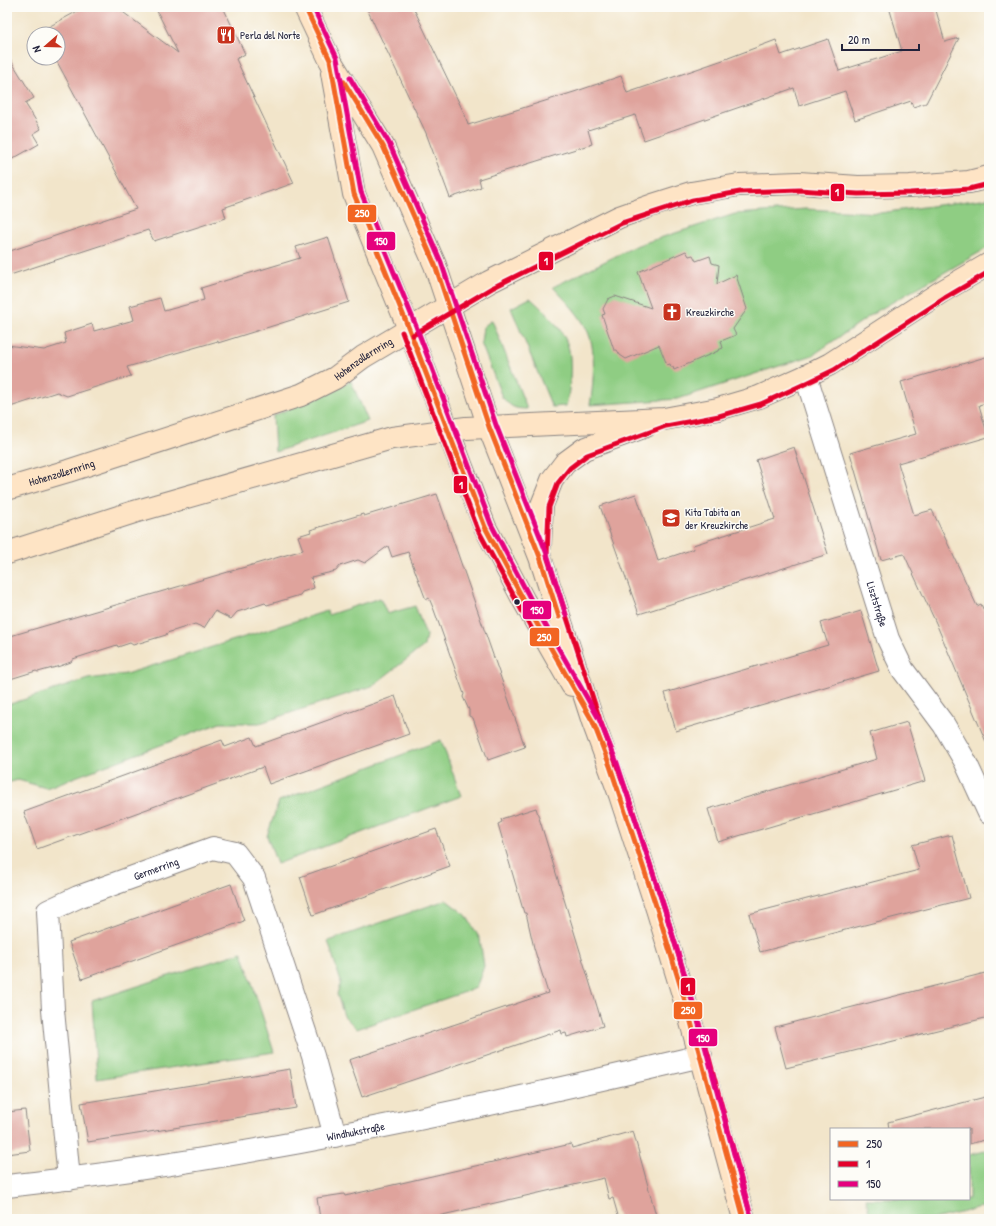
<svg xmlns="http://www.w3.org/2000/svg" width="996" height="1226" font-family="'Patrick Hand',sans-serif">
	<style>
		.green { fill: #8fcd83; stroke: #58785f }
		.building { fill: #dfa39c }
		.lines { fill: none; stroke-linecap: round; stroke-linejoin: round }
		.street-casing { stroke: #8a8482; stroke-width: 24 }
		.secondary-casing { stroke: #8a8482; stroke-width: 24 }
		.street { stroke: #fff; stroke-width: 22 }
		.secondary { stroke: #fee4c5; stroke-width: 22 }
		.bus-1-casing { stroke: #fdfcf7; stroke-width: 8 }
		.bus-2-casing { stroke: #fdfcf7; stroke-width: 8 }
		.bus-3-casing { stroke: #fdfcf7; stroke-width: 8 }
		.bus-1 { stroke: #f26522; stroke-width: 5 }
		.bus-2 { stroke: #e4002b; stroke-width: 5 }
		.bus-3 { stroke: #e5007d; stroke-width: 5 }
		.bus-dot { fill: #22223b; stroke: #fdfcf7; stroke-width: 1.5 }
		.labels { text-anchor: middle; stroke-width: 3; stroke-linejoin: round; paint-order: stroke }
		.poi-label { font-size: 11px; fill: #22223b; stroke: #fdfcf7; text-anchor: start }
		.street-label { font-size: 11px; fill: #22223b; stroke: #fdfcf7 }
		.line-badge { stroke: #fdfcf7; stroke-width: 1.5 }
		.badge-label { font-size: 11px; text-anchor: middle; font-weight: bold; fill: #fff }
	</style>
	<rect width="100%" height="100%" fill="#fdfcf7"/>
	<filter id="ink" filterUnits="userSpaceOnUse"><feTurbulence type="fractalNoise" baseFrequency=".025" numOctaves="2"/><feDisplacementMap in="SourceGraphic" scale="8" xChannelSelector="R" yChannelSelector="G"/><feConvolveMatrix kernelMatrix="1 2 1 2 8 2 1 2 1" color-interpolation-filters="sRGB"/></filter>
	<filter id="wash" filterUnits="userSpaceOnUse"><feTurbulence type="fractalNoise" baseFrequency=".012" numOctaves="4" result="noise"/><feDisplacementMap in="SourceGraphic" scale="16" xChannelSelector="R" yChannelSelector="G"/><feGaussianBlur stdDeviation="0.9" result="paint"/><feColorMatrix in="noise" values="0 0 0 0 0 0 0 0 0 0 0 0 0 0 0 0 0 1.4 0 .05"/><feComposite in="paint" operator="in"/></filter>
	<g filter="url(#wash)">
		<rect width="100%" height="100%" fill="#f2e5ca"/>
		<path class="green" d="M989,198V247L877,311L813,355L678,399L590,405C593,388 595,362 592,346C589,323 568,303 553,287L638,245L735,214L806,209L880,213Z
			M530,298C545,311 565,330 569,350C572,364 570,392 566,406L552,407L511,308Z
			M492,320L527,409C514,409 511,407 502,397L481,343L483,327Z
			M351,381L368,421L275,452L273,416Z
			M380,598L387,614L415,606L426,635L424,646L372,686L260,723H220L46,788L18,780L7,783V705L88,679L126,674L327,611L328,615Z
			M441,740L461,796L277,864L267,836L279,801Z
			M446,900L466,915L480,939L484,966L476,988L357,1029L344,1016L337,994L341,982L328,941Z
			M242,952L274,1052L97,1079L92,1001Z
			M989,1150V1206L934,1219H871L866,1199H969V1155Z"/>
		<g id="blocks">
			<path class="building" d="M85,7H116L178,53L155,7H223L245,54L236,59L294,183L223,208L226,218L154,241L148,230L7,276V252L136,209L55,58H58V34H42L41,31Z
				M366,7H413L465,115L468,125L574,92L621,76L627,93L723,60L776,40L781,55L828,39L839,71L902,51L889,7H935L945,42L959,38L926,103L913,107L911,101L855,120L845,91L799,106L794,88L740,107L644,140L635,115L588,130L592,144L479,179L481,187L450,198L426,133Z
				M7,54L34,98L25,103L41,129L33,134L39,144L7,162Z
				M328,237L349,302L218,343V341L127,367L131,376L67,396L57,392L7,408V345L44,350L66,343L64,333L92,324L94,331L134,320L130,306L160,298L164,311L204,300L201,288L300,258L296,247Z
				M686,251L689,256L693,255L696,261L710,256L712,263L719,265L717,284L736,275L747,309L733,329L736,335L721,341L723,348L718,350V351L674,370L673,367H671L670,364L667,365L659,345L626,359L620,355L617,350H614L602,315L605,314L603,309L608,299L615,296L651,308L638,272Z
				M989,356V402L979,405L988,437L898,463L914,515L932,510L977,606L981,604L989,622V749L936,623L904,554L881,560L850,453L916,434L901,382Z
				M794,447L828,554L639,614L600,506L636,494L658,561L694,549L693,545L775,519L756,460Z
				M437,494L525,747L488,760L473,718L469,716V710L463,697L464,694L434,610L429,598L426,600L408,552L392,557L388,546L365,563L358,560L340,566L336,571L311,577L314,588L302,592L300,595L267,605L265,603L253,607L237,612L231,619L215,611L204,628L195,624L167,633L166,635L133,645L130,643L118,647L117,645L73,659L71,662L60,666L38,672L36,671L7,680V637L303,550L298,536L311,532L310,530L363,514L364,516Z
				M861,611L879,671L676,731L665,693L828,645L821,623Z
				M395,696L409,734L269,784L263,767L37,849L24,812L222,740L225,747L252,737L256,746Z
				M907,722L925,781L718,842L708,809L877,759L870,733Z
				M536,808L603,1026L567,1037L566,1033L562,1034L561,1030L362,1097L349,1060L548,993L534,948L526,913H524L498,824L502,822L501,819Z
				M436,829L450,866L313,915L300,877Z
				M952,835L969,898L760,952L749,914L919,870L912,845Z
				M231,884L244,921L82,979L69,942Z
				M989,972V1017L786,1068L775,1027Z
				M290,1069L296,1108L88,1142L81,1103Z
				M989,1096V1139L969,1144V1129H889L888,1122Z
				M25,1110L30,1151L7,1154V1112Z
				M633,1131L657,1219H619L613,1198L609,1199L604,1178L425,1219H320L317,1198L344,1194L345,1196L571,1144L572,1148Z"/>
		</g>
	</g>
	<g filter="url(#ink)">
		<use href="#blocks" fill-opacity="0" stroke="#8a8482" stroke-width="1"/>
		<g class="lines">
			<defs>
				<g id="street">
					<path id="s1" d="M806,376L888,639L903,670L944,725L965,761L989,813"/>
					<path id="s2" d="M69,1179L53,1010L48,911L78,897L213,848L235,853L254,878L313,1056L335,1136"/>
					<path id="s3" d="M7,1186C241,1160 472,1110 701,1056"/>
				</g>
				<g id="secondary">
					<path d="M305,7L330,60L383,146L435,265L489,427L540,557L593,722L620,795L658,912L688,1011L744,1219"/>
					<path d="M332,73L354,194L409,329L485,527L524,601L572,685"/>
					<path id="s4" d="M7,489L68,471L301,395L335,378L363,357L489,282L619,217L653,205L691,193L739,185L799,183L858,187L910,186L969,182L989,177"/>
					<path d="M540,546L542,505L552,480L565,463L584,449L646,426"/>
					<path d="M7,553L134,512L392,438L466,428L664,419L718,409L759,397L806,376L830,364L941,292L989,264"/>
				</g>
			</defs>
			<use href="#street" class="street-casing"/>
			<use href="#secondary" class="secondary-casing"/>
			<use href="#street" class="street"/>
			<use href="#secondary" class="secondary"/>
			<defs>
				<path id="bus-1" d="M305,7L330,60L354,194L409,329L485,527L524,601L593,722L610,766L658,912L688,1011L744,1219
					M344,82L383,146L435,265L489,427L540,557L559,617"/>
				<path id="bus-2" d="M402,332L478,530L533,631
					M413,335L492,288L622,223L693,200L740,192L799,190L858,194L910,193L969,189L989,184
					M751,1217L708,1054L665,910L627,793L600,720L547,556L549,507L558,483L570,468L587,455L666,426L719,416L761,404L809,382L834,370L945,298L989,272"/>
				<path id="bus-3" d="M313,7L337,58L361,192L416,326L491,524L530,598L599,719L617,763L665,910L695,1009L751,1217
					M350,78L389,143L441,262L496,425L547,554L566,615"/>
			</defs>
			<use href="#bus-1" class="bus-1-casing"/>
			<use href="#bus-2" class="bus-2-casing"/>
			<use href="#bus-3" class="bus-3-casing"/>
			<use href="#bus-1" class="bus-1"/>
			<use href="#bus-2" class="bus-2"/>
			<use href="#bus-3" class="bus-3"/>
		</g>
	</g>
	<defs>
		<symbol id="restaurant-square" viewBox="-11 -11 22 22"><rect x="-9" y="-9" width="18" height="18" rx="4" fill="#c8321e" stroke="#fdfcf7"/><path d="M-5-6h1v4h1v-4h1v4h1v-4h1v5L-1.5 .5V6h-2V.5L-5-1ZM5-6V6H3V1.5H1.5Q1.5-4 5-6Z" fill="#fff"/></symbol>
		<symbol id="church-square" viewBox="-11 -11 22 22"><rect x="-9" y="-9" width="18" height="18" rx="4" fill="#c8321e" stroke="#fdfcf7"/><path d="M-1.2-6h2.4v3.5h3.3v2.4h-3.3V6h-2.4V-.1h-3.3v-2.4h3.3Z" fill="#fff"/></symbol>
		<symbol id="school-square" viewBox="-11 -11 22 22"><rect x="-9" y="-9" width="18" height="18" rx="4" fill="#c8321e" stroke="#fdfcf7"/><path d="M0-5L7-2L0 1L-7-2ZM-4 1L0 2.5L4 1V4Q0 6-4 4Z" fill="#fff"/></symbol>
	</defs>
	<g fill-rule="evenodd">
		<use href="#restaurant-square" x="215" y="24" width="22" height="22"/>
		<use href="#church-square" x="661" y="301" width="22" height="22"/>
		<use href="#school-square" x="660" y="507" width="22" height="22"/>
	</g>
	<circle class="bus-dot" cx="517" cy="602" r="3.5"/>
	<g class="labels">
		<g class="poi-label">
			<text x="240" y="39">Perla del Norte</text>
			<text x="686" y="316">Kreuzkirche</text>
			<text x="685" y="516">Kita Tabita an<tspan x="685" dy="13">der Kreuzkirche</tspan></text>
		</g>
		<g class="street-label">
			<text dy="4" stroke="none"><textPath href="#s4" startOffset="381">Hohenzollernring</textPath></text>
			<text dy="4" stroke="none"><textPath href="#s4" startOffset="57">Hohenzollernring</textPath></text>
			<text dy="4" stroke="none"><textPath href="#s1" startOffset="239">Lisztstraße</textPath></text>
			<text dy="4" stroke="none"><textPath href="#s2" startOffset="385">Germerring</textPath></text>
			<text dy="4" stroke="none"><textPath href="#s3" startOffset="353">Windhukstraße</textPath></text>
		</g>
	</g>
	<g class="line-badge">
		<rect x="830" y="183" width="15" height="19" rx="4" fill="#e4002b"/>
		<rect x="347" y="204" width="30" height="19" rx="4" fill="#f26522"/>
		<rect x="366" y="231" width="30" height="20" rx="4" fill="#e5007d"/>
		<rect x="538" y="251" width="16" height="20" rx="4" fill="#e4002b"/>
		<rect x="453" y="475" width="15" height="19" rx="4" fill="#e4002b"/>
		<rect x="522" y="600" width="30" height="20" rx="4" fill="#e5007d"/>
		<rect x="529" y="627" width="31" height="20" rx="4" fill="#f26522"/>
		<rect x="680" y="977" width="16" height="19" rx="4" fill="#e4002b"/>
		<rect x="673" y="1001" width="30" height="19" rx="4" fill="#f26522"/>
		<rect x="688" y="1028" width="30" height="19" rx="4" fill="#e5007d"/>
	</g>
	<g class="badge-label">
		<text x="837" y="196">1</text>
		<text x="362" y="217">250</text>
		<text x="381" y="245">150</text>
		<text x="546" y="265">1</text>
		<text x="461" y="489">1</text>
		<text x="537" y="614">150</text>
		<text x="544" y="641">250</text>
		<text x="688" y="991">1</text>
		<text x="688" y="1014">250</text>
		<text x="703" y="1042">150</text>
	</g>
	<rect width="996" height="1226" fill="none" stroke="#fdfcf7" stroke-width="24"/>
	<rect x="830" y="1128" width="140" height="72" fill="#fdfcf7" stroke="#a5a5ac"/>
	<rect x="838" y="1141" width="20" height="6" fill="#f26522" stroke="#a5a5ac"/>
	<text x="866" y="1148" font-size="12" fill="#22223b">250</text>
	<rect x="838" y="1161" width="20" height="6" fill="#e4002b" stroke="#a5a5ac"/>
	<text x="866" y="1168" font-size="12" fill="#22223b">1</text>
	<rect x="838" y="1181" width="20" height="6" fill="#e5007d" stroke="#a5a5ac"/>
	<text x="866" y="1188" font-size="12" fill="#22223b">150</text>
	<g transform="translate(46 46) rotate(250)"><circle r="19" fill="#fdfcf7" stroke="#a5a5ac"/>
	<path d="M0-3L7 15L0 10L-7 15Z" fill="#c8321e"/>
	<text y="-6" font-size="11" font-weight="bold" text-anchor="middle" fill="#22223b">N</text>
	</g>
	<path d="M842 44v6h77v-6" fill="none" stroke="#22223b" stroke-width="2"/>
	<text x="848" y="44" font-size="12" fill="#22223b" stroke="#fdfcf7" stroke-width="3" paint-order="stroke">20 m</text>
</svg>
